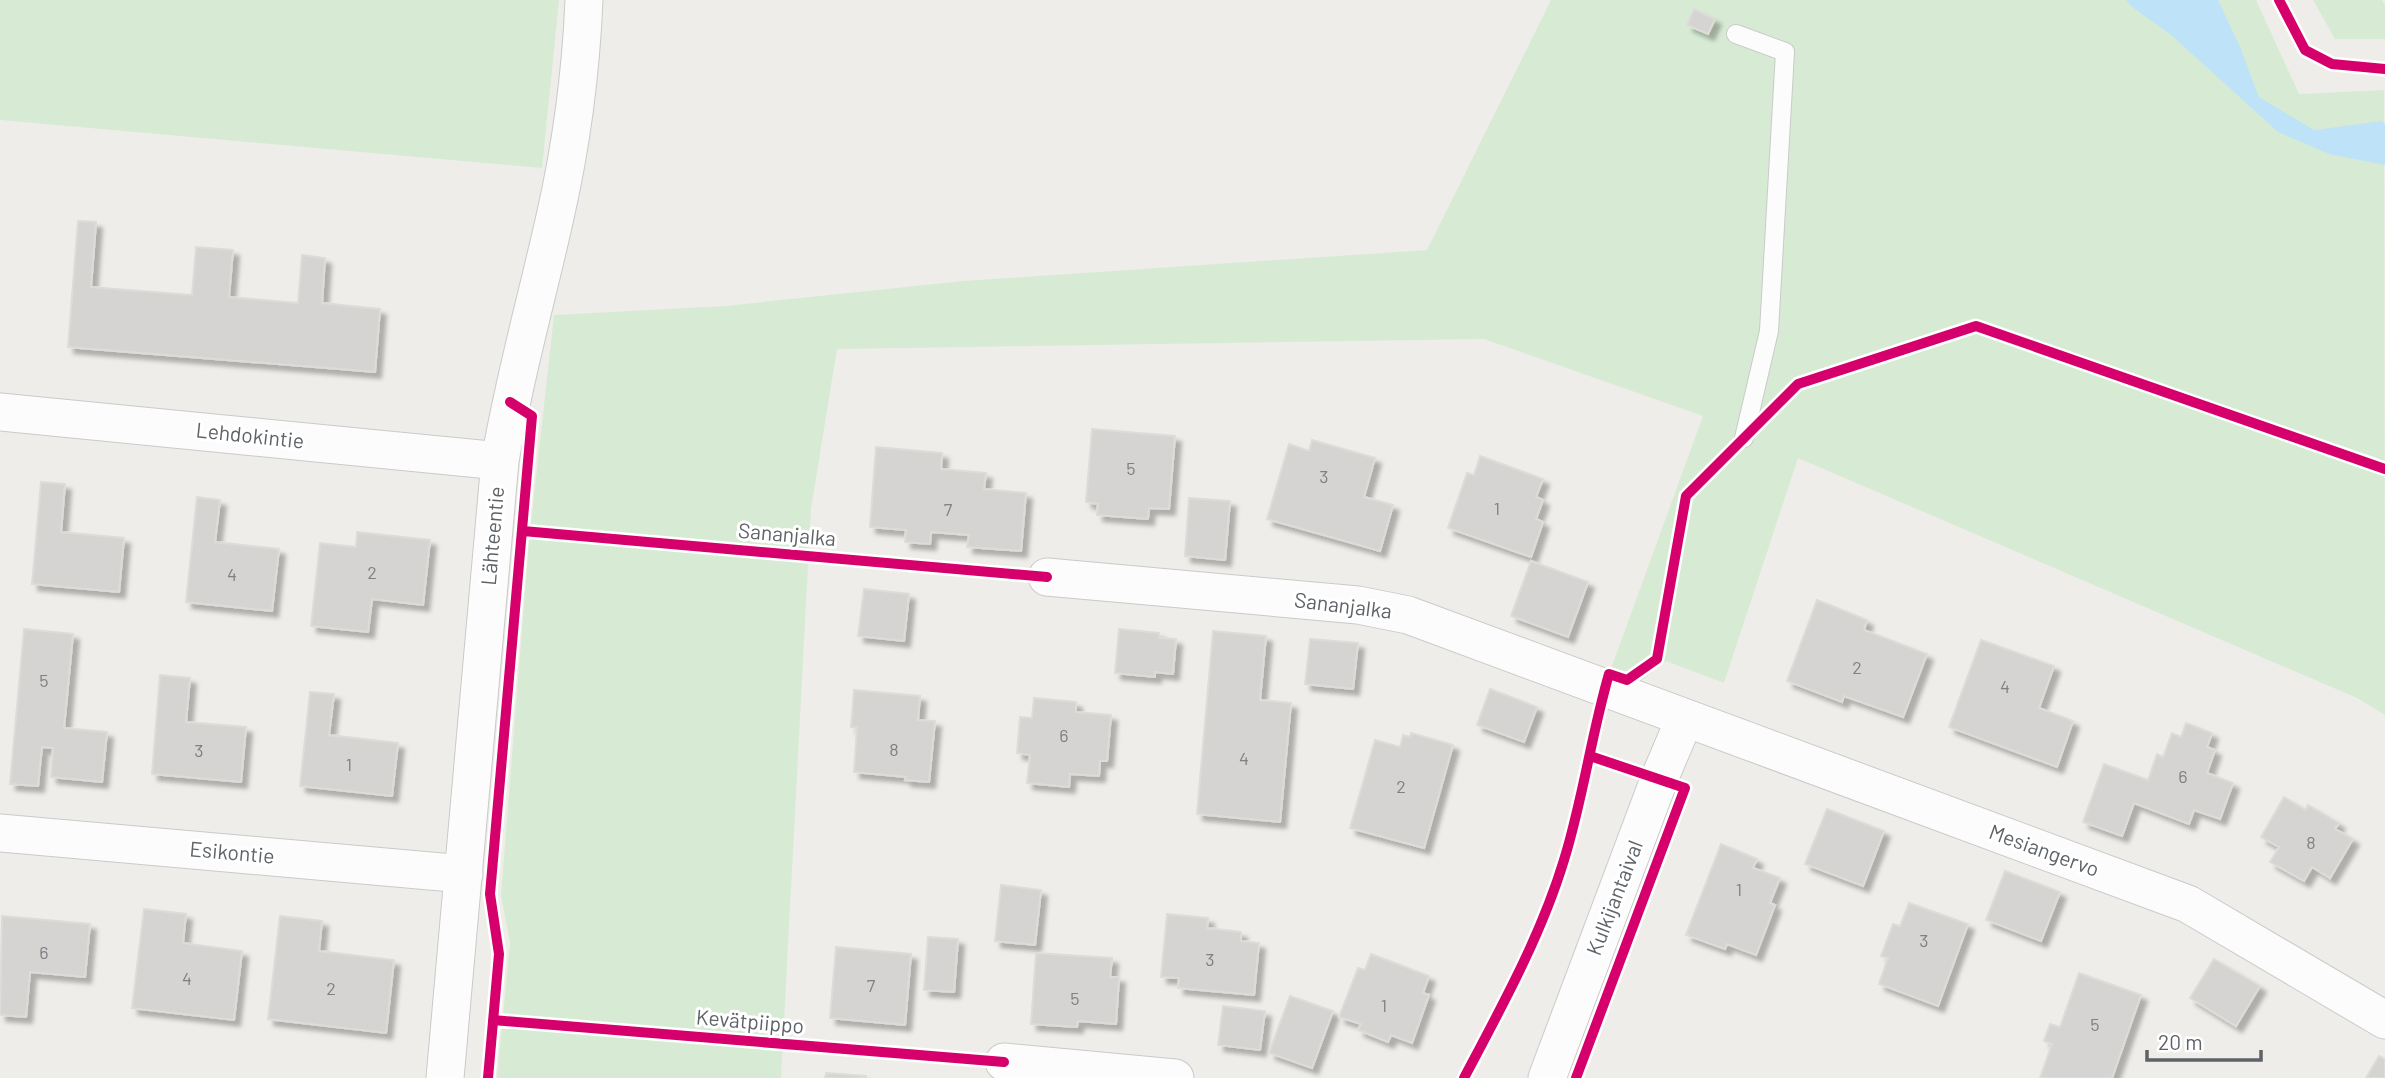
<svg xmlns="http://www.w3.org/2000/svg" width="2385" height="1078" font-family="Barlow,sans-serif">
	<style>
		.green { fill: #d7ebd4 }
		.water { fill: #bee2f8 }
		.building { fill: #d5d4d2; stroke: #dedcd8; stroke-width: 2; filter: url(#shadow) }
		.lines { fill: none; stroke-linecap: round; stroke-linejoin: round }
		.lane-casing { stroke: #cacaca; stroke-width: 20 }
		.street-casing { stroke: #cacaca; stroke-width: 39 }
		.lane { stroke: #fdfcfc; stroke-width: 18 }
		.street { stroke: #fdfcfc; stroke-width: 37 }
		.cycleway-casing { stroke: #fff; stroke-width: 15 }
		.cycleway { stroke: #d6006c; stroke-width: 10 }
		.labels { text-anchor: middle; stroke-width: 6; stroke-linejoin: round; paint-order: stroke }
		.number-label { font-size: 18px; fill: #7d8084 }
		.street-label { font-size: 21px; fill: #5e6368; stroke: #fff }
	</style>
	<defs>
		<filter id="shadow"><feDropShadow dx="6" dy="6" stdDeviation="2" flood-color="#0004"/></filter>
	</defs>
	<rect width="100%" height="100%" fill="#efede9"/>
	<path class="green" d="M0,0H559L542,168L0,120Z
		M1551,0H2256L2299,94L2384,90L2385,715L2357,698L1798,458L1724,683L1666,661L1639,683L1609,674L1703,416L1484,339L837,349L811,509L781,1078H497L510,943L501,895L529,541L554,315L725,306L963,281L1427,250Z
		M2313,0H2382L2385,5V39H2335Z"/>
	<path class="water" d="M2126,0H2218L2240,47L2259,97L2314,130L2382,121L2385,124V165L2329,154L2278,132L2170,34L2132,7Z"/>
	<path class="building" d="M1694,9L1715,19L1708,34L1687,25Z
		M78,221L96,222L91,287L192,295L196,247L233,250L229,297L298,303L302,255L325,258L322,303L380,309L375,372L68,347Z
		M1092,429L1175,436L1169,509L1149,508L1148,519L1097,515L1098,504L1086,502Z
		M1312,440L1375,458L1364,497L1393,505L1380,551L1267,519L1289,444L1309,451Z
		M876,447L942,453L941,469L986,473L984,489L1026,493L1021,551L967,547L969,535L931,532L930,544L905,542L906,530L870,527Z
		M1480,456L1543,479L1536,497L1543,500L1536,519L1543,522L1531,557L1448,528L1467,473L1474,475Z
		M41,482L65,484L61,532L124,538L119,592L32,584Z
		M197,497L220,500L215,542L279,549L272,611L186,602Z
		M1189,498L1230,501L1225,560L1185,556Z
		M357,532L430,540L423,605L372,599L368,632L311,626L320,543L356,547Z
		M1531,561L1588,582L1568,637L1511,616Z
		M864,589L909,594L904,641L858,636Z
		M1817,600L1867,620L1864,630L1927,654L1903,717L1844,696L1842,702L1787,681Z
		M24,629L73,634L64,728L107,732L102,782L51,777L53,748L42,747L38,786L10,784Z
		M1119,629L1159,633V638L1176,639L1173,674L1155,672V677L1115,673Z
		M1213,631L1266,636L1260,700L1291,703L1280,822L1197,814Z
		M1310,639L1358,643L1353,689L1305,684Z
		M1981,640L2054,666L2039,708L2073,721L2057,767L1949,727Z
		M160,675L190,678L186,722L246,727L241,782L152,774Z
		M1490,689L1537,707L1524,742L1477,725Z
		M854,690L920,696L918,720L935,721L929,782L905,780L906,777L854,772L857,727H851Z
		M310,692L334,694L329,735L398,743L392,796L300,786Z
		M1034,698L1076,702V712L1111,715L1107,761H1100L1099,776L1070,774L1069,787L1027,783L1030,755L1017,753L1020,717L1032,718Z
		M2186,723L2212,733L2207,747L2215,750L2207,773L2233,783L2220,819L2194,810L2189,824L2134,803L2122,836L2083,822L2104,764L2148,780L2157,754L2163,757L2172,733L2181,737Z
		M1411,733L1453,745L1424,848L1350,828L1375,740L1400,747L1403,735L1410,737Z
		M2284,797L2306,810L2308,805L2339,823L2335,829L2353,839L2330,878L2312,867L2304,881L2270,862L2279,847L2261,837Z
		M1827,809L1884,831L1863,886L1805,864Z
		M1721,844L1757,859L1753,868L1780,878L1770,903L1775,905L1756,955L1727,944L1725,949L1686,935Z
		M2005,871L2060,892L2041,941L1986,920Z
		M1001,885L1041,890L1035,945L995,941Z
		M1909,903L1968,924L1938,1006L1879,984L1888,958L1881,956L1893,924L1900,926Z
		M144,909L186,914L183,943L242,951L234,1020L132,1008Z
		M1167,914L1208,918L1207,928L1241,932V941L1259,943L1254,995L1178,988L1179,978L1161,977Z
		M2,916L90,924L85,977L30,972L26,1017L0,1015Z
		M280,916L322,921L319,951L394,960L386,1033L268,1019Z
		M928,937L958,939L954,992L924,990Z
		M836,947L911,954L905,1025L830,1018Z
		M1036,953L1112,958L1110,977H1119L1116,1024L1078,1021L1077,1027L1031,1024Z
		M1371,954L1429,976L1423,993L1429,995L1412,1043L1391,1035L1388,1042L1358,1030L1361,1024L1339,1017L1358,968L1365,970Z
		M2214,959L2260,986L2236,1026L2190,998Z
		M2079,973L2141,995L2112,1078H2040L2052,1044L2044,1041L2050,1024L2060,1027Z
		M1290,996L1333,1011L1312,1068L1269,1053Z
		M1223,1006L1265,1011L1260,1050L1218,1045Z
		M2379,1056L2385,1059V1078H2366Z
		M826,1073L866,1076V1078H825Z"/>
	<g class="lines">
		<defs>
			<path id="lane" d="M1736,34L1785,52L1769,331L1744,438"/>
			<path id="street" d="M0,412L500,461
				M1047,577L1358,605L1408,615L2188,904L2385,1020
				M0,833L464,874
				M1004,1062L1175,1078
				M445,1078L500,461C514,378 537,298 555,217C571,147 581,71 584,0
				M1547,1078L1660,777L1685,718"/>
		</defs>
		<use href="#lane" class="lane-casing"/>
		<use href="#street" class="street-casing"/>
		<use href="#lane" class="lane"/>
		<use href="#street" class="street"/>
		<defs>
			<path id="cycleway" d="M2279,0L2305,50L2332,64L2385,69
				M523,531L1047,577
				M493,1020L1004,1062
				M488,1078L499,954L490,894L532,416L510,402
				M1464,1078C1501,1008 1541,936 1564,860C1583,799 1591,736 1609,674L1627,680L1657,659L1686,496L1798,384L1976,326L2385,469
				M1576,1078L1685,788L1590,756"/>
		</defs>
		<use href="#cycleway" class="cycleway-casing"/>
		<use href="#cycleway" class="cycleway"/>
	</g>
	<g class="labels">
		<g class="number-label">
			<text x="1131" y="475">5</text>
			<text x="1324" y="483">3</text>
			<text x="1497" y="515">1</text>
			<text x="948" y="516">7</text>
			<text x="372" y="579">2</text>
			<text x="232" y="581">4</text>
			<text x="1857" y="674">2</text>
			<text x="44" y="687">5</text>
			<text x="2005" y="693">4</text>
			<text x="1064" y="742">6</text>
			<text x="894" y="756">8</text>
			<text x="199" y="757">3</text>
			<text x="1244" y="765">4</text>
			<text x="349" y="771">1</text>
			<text x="2183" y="783">6</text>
			<text x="1401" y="793">2</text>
			<text x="2311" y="849">8</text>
			<text x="1739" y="896">1</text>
			<text x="1924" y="947">3</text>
			<text x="44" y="959">6</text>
			<text x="1210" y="966">3</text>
			<text x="187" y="985">4</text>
			<text x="871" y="992">7</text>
			<text x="331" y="995">2</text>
			<text x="1075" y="1005">5</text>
			<text x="1384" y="1012">1</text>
			<text x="2095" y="1031">5</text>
		</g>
		<g class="street-label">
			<text transform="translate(250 436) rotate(6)" y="7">Lehdokintie</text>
			<text transform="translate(787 535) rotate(5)" y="7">Sananjalka</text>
			<text transform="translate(493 536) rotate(-85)" y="7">Lähteentie</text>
			<text transform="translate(1343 606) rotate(7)" y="7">Sananjalka</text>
			<text transform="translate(2044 851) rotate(20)" y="7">Mesiangervo</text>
			<text transform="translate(232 853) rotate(5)" y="7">Esikontie</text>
			<text transform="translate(1615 898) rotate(-69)" y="7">Kulkijantaival</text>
			<text transform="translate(750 1022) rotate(5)" y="7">Kevätpiippo</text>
		</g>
	</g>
	<path d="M2147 1050v10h114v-10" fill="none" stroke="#5e6368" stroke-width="3.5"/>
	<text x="2158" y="1050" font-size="21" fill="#5e6368" stroke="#ffffff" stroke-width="5" paint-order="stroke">20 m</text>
</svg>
